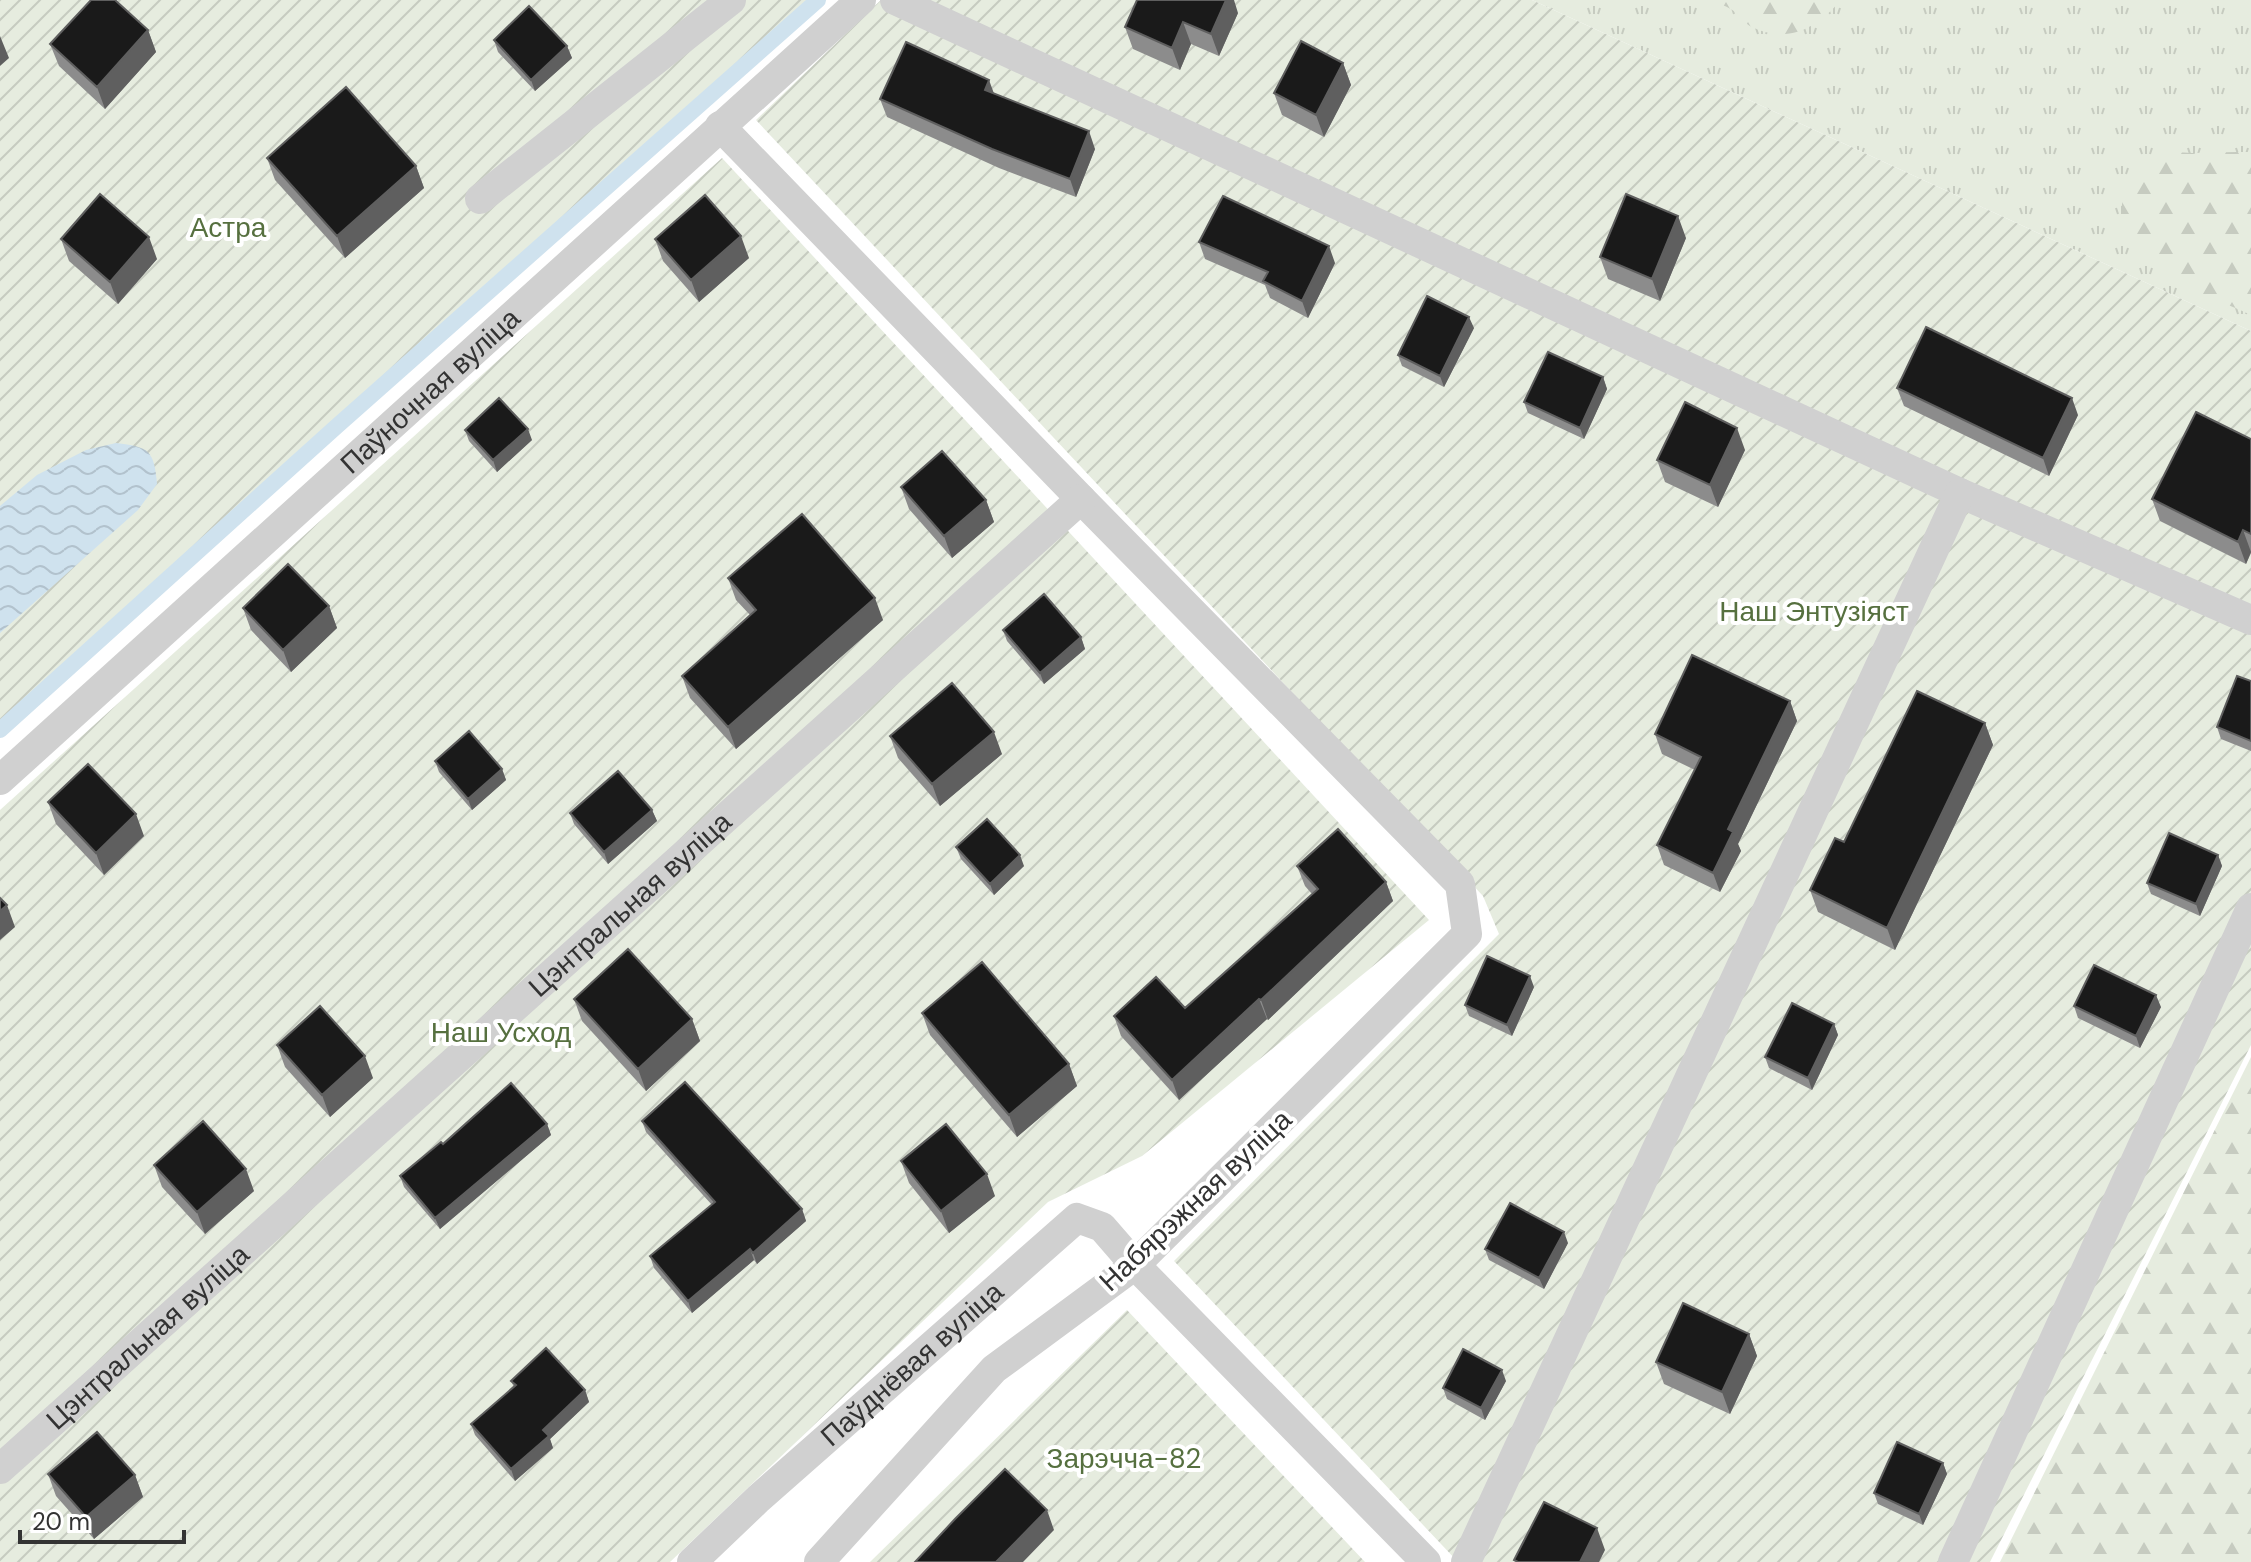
<svg xmlns="http://www.w3.org/2000/svg" width="2251" height="1562" font-family="'DM Sans',sans-serif">
	<style>
		.grass { fill: url(#grass-tufts) }
		.forest { fill: url(#forest-firs) }
		.garden { fill: url(#garden-furrows) }
		.water { fill: url(#water-waves) }
		.lines { fill: none; stroke-linecap: round; stroke-linejoin: round }
		.stream { stroke: #cfe2ee; stroke-width: 16 }
		.service { stroke: #d0d0d0; stroke-width: 30 }
		.wall { fill: #8c8c8c }
		.shaded-wall { fill: #5f5f5f }
		.building { fill: #1a1a1a; stroke: #5f5f5f; stroke-width: 2 }
		.labels { text-anchor: middle; stroke-width: 8; stroke-linejoin: round; paint-order: stroke }
		.park-label { font-size: 28px; fill: #56703f; stroke: #fff }
		.street-label { font-size: 28px; fill: #333; stroke: #fff }
	</style>
	<defs>
		<pattern id="grass-tufts" width="24" height="20" patternUnits="userSpaceOnUse" patternTransform="scale(2)"><rect width="24" height="20" fill="#e6ecdf"/><path d="M3 7l-1-3M5 7V3M7 7l1-3M15 17l-1-3M17 17v-4M19 17l1-3" fill="none" stroke="#c6cbc0"/></pattern>
		<pattern id="forest-firs" width="22" height="20" patternUnits="userSpaceOnUse" patternTransform="scale(2)"><rect width="22" height="20" fill="#e6ecdf"/><path d="M5 1l3.5 6h-7zM16 11l3.5 6h-7z" fill="#c6cbc0"/></pattern>
		<pattern id="garden-furrows" width="10" height="10" patternUnits="userSpaceOnUse" patternTransform="scale(2)"><rect width="10" height="10" fill="#e6ecdf"/><path d="M-1 1l2-2M0 10L10 0M9 11l2-2" fill="none" stroke="#c6cbc0"/></pattern>
		<pattern id="water-waves" width="16" height="10" patternUnits="userSpaceOnUse" patternTransform="scale(2)"><rect width="16" height="10" fill="#cfe2ee"/><path d="M0 5q4-4 8 0t8 0" fill="none" stroke="#b2c2cd"/></pattern>
	</defs>
	<rect width="100%" height="100%" fill="#fff"/>
	<path class="grass" d="M1532,0H2251V331Z"/>
	<path class="forest" d="M1707,0H1841C1816,29 1787,45 1750,26C1745,23 1741,17 1736,13C1729,6 1716,3 1707,0Z
		M2251,152V315C2221,301 2185,289 2158,268C2148,260 2135,249 2128,238C2108,203 2136,161 2171,153C2179,152 2188,153 2196,153C2214,152 2233,152 2251,152Z
		M2251,1057V1562H2000Z"/>
	<path class="garden" d="M0,0H826L0,732Z
		M881,0H1532L2251,331V1045L1990,1562H1458L1174,1261L1499,934L1483,896L756,120Z
		M722,158L1429,920L1142,1156L1048,1202L670,1562H0V810Z
		M1127,1310L1365,1562H870Z"/>
	<path class="water" d="M116,443C149,447 154,450 157,484L138,510L0,633V506L37,475L86,450Z"/>
	<g class="lines">
		<path class="stream" d="M0,730L337,426L818,0"/>
		<g class="service">
			<path d="M895,0L1960,493L2251,620"/>
			<path d="M720,126L1081,499L1460,884L1467,934L1135,1265L994,1369L819,1562"/>
			<path d="M480,199L731,0"/>
			<path id="s1" d="M0,780L861,0"/>
			<path id="s2" d="M0,1469L1081,499"/>
			<path id="s3" d="M692,1562L758,1499L1077,1218L1102,1227L1135,1265L1426,1562"/>
			<path d="M1466,1562L1960,493"/>
			<path d="M1953,1562L2251,908"/>
		</g>
	</g>
	<path class="wall" d="M1238,13L1219,56L1191,44L1180,70L1133,49L1125,27Z
		M148,30L156,52L105,109L59,66L50,44Z
		M494,40L567,46L572,58L535,91L498,52Z
		M1343,63L1351,85L1324,137L1282,115L1274,93Z
		M994,94L1095,149L1076,197L999,168L887,117L880,99Z
		M267,158L416,166L424,188L345,258L275,180Z
		M1686,238L1660,301L1608,279L1600,257Z
		M61,239L157,259L118,304L69,261Z
		M655,239L749,258L699,302L663,261Z
		M1199,242L1335,263L1308,318L1270,298L1265,285L1205,259Z
		M1474,328L1444,387L1402,366L1398,355Z
		M1603,377L1607,389L1584,439L1528,413L1524,402Z
		M1897,388L2078,415L2049,476L1904,406Z
		M465,430L532,440L497,472L469,441Z
		M2251,439V553L2246,564L2160,521L2152,499Z
		M1745,450L1718,507L1665,482L1657,460Z
		M901,487L986,500L994,522L952,558L909,509Z
		M728,578L883,620L736,749L690,698L682,676L750,615L736,600Z
		M329,606L337,628L291,672L251,630L243,608Z
		M1003,630L1081,637L1085,649L1044,684L1007,641Z
		M2251,681V751L2221,739L2217,727Z
		M1790,701L1797,721L1738,844L1741,851L1720,892L1664,865L1657,845L1695,770L1662,754L1655,734Z
		M1985,723L1993,745L1895,950L1818,912L1810,890L1844,842Z
		M890,736L1002,754L940,806L898,758Z
		M435,761L502,769L506,780L472,810L439,772Z
		M48,802L144,836L104,875L56,824Z
		M652,810L657,821L608,864L574,824L570,813Z
		M956,847L1024,866L994,895L961,859Z
		M2218,855L2222,866L2200,916L2151,894L2147,883Z
		M1297,866L1386,882L1393,901L1268,1020L1267,1019L1179,1100L1121,1036L1114,1016L1185,1008L1312,894L1305,886Z
		M1534,987L1512,1036L1469,1016L1465,1005Z
		M574,999L692,1019L700,1041L646,1091L582,1021Z
		M2074,1006L2161,1007L2140,1048L2078,1018Z
		M922,1013L1069,1064L1077,1086L1017,1137L930,1035Z
		M1834,1024L1838,1035L1812,1090L1769,1068L1765,1057Z
		M277,1045L373,1078L330,1117L285,1067Z
		M642,1121L802,1209L806,1221L757,1264L754,1260L692,1313L654,1268L650,1256L712,1205L646,1132Z
		M547,1124L551,1135L440,1229L404,1187L400,1176L443,1144Z
		M901,1161L995,1196L949,1233L909,1183Z
		M154,1165L254,1191L205,1234L162,1187Z
		M1568,1243L1544,1289L1489,1260L1485,1249Z
		M1749,1334L1757,1356L1730,1414L1664,1384L1656,1362Z
		M511,1381L585,1390L589,1402L550,1439L553,1448L515,1481L475,1435L471,1424L514,1387Z
		M1506,1381L1485,1420L1447,1399L1443,1388Z
		M1943,1463L1947,1474L1923,1525L1878,1504L1874,1493Z
		M48,1474L135,1475L143,1497L94,1539L56,1496Z"/>
	<path class="shaded-wall" d="M1226,0H1234L1238,13L1219,56L1211,34Z
		M1183,22L1191,44L1180,70L1172,48Z
		M148,30L156,52L105,109L97,87Z
		M0,36L9,58L0,66Z
		M567,46L572,58L535,91L531,80Z
		M1343,63L1351,85L1324,137L1316,115Z
		M989,80L996,99L985,90Z
		M1089,131L1095,149L1076,197L1070,179Z
		M416,166L424,188L345,258L337,236Z
		M1678,216L1686,238L1660,301L1652,279Z
		M741,236L749,258L699,302L691,280Z
		M149,237L157,259L118,304L110,282Z
		M1329,246L1335,263L1308,318L1302,301Z
		M1469,317L1474,328L1444,387L1440,376Z
		M1603,377L1607,389L1584,439L1580,428Z
		M2072,398L2078,415L2049,476L2043,458Z
		M1737,428L1745,450L1718,507L1710,485Z
		M528,429L532,440L497,472L493,460Z
		M986,500L994,522L952,558L944,536Z
		M2243,530L2251,552L2246,564L2238,542Z
		M875,598L883,620L736,749L728,727Z
		M329,606L337,628L291,672L283,650Z
		M1081,637L1085,649L1044,684L1040,673Z
		M1790,701L1797,721L1738,844L1741,851L1720,892L1713,873L1728,829Z
		M1985,723L1993,745L1895,950L1887,928Z
		M994,732L1002,754L940,806L932,784Z
		M502,769L506,780L472,810L468,799Z
		M652,810L657,821L608,864L604,852Z
		M136,814L144,836L104,875L96,853Z
		M1020,855L1024,866L994,895L990,884Z
		M2218,855L2222,866L2200,916L2196,904Z
		M1386,882L1393,901L1268,1020L1261,1000Z
		M7,905L15,927L0,940V911Z
		M1530,976L1534,987L1512,1036L1507,1025Z
		M2156,995L2161,1007L2140,1048L2136,1036Z
		M1259,999L1267,1019L1179,1100L1172,1080Z
		M692,1019L700,1041L646,1091L638,1069Z
		M1834,1024L1838,1035L1812,1090L1808,1078Z
		M365,1056L373,1078L330,1117L322,1095Z
		M1069,1064L1077,1086L1017,1137L1009,1115Z
		M547,1124L551,1135L440,1229L435,1218Z
		M246,1169L254,1191L205,1234L197,1212Z
		M987,1174L995,1196L949,1233L941,1211Z
		M802,1209L806,1221L757,1264L753,1253Z
		M1564,1232L1568,1243L1544,1289L1539,1278Z
		M750,1249L754,1260L692,1313L688,1301Z
		M1749,1334L1757,1356L1730,1414L1722,1392Z
		M1502,1370L1506,1381L1485,1420L1481,1408Z
		M585,1390L589,1402L550,1439L553,1448L515,1481L511,1469L543,1430Z
		M1943,1463L1947,1474L1923,1525L1919,1514Z
		M135,1475L143,1497L94,1539L86,1517Z
		M1047,1510L1054,1530L1023,1562H996Z
		M1597,1528L1605,1550L1599,1562H1580Z"/>
	<path class="building" d="M91,0H115L148,30L97,87L50,44Z
		M1137,0H1226L1211,34L1183,22L1172,48L1125,27Z
		M529,6L567,46L531,80L494,40Z
		M1301,41L1343,63L1316,115L1274,93Z
		M906,42L989,80L985,90L1089,131L1070,179L992,149L880,99Z
		M346,87L416,166L337,236L267,158Z
		M100,194L149,237L110,282L61,239Z
		M1626,194L1678,216L1652,279L1600,257Z
		M705,195L741,236L691,280L655,239Z
		M1223,196L1329,246L1302,301L1263,281L1268,272L1199,242Z
		M1427,296L1469,317L1440,376L1398,355Z
		M1926,327L2072,398L2043,458L1897,388Z
		M1548,352L1603,377L1580,428L1524,402Z
		M499,398L528,429L493,460L465,430Z
		M1685,402L1737,428L1710,485L1657,460Z
		M2196,412L2251,439V534L2243,530L2238,542L2152,499Z
		M942,451L986,500L944,536L901,487Z
		M802,514L875,598L728,727L682,676L756,610L728,578Z
		M288,564L329,606L283,650L243,608Z
		M1044,594L1081,637L1040,673L1003,630Z
		M1692,655L1790,701L1728,829L1733,832L1713,873L1657,845L1701,757L1655,734Z
		M2237,676L2251,681V741L2217,727Z
		M952,683L994,732L932,784L890,736Z
		M1917,691L1985,723L1887,928L1810,890L1835,838L1844,842Z
		M469,731L502,769L468,799L435,761Z
		M88,764L136,814L96,853L48,802Z
		M618,771L652,810L604,852L570,813Z
		M987,819L1020,855L990,884L956,847Z
		M1338,829L1386,882L1261,1000L1259,999L1172,1080L1114,1016L1156,977L1185,1008L1318,889L1297,866Z
		M2169,833L2218,855L2196,904L2147,883Z
		M0,898L7,905L0,911Z
		M628,949L692,1019L638,1069L574,999Z
		M1487,956L1530,976L1507,1025L1465,1005Z
		M982,962L1069,1064L1009,1115L922,1013Z
		M2094,965L2156,995L2136,1036L2074,1006Z
		M1792,1003L1834,1024L1808,1078L1765,1057Z
		M320,1006L365,1056L322,1095L277,1045Z
		M685,1082L802,1209L753,1253L750,1249L688,1301L650,1256L715,1202L642,1121Z
		M511,1083L547,1124L435,1218L400,1176L441,1142L443,1144Z
		M203,1121L246,1169L197,1212L154,1165Z
		M946,1124L987,1174L941,1211L901,1161Z
		M1510,1203L1564,1232L1539,1278L1485,1249Z
		M1683,1303L1749,1334L1722,1392L1656,1362Z
		M546,1348L585,1390L543,1430L549,1436L511,1469L471,1424L516,1385L511,1381Z
		M1463,1349L1502,1370L1481,1408L1443,1388Z
		M97,1432L135,1475L86,1517L48,1474Z
		M1897,1442L1943,1463L1919,1514L1874,1493Z
		M1005,1469L1047,1510L996,1562H915L955,1519Z
		M1544,1502L1597,1528L1580,1562H1518L1514,1560Z"/>
	<g class="labels">
		<g class="park-label">
			<text x="228" y="237">Астра</text>
			<text x="1814" y="621">Наш Энтузіяст</text>
			<text x="501" y="1042">Наш Усход</text>
			<text x="1124" y="1468">Зарэчча-82</text>
		</g>
		<g class="street-label">
			<text dy="10" stroke="none"><textPath href="#s1" startOffset="580">Паўночная вуліца</textPath></text>
			<text dy="10" stroke="none"><textPath href="#s2" startOffset="846">Цэнтральная вуліца</textPath></text>
			<text transform="translate(1195 1200) rotate(-43)" y="10">Набярэжная вуліца</text>
			<text dy="10" stroke="none"><textPath href="#s2" startOffset="198">Цэнтральная вуліца</textPath></text>
			<text dy="10" stroke="none"><textPath href="#s3" startOffset="296">Паўднёвая вуліца</textPath></text>
		</g>
	</g>
	<path d="M20 1530v12h164v-12" fill="none" stroke="#333333" stroke-width="4"/>
	<text x="32" y="1530" font-size="24" fill="#333333" stroke="#ffffff" stroke-width="6" paint-order="stroke">20 m</text>
</svg>
